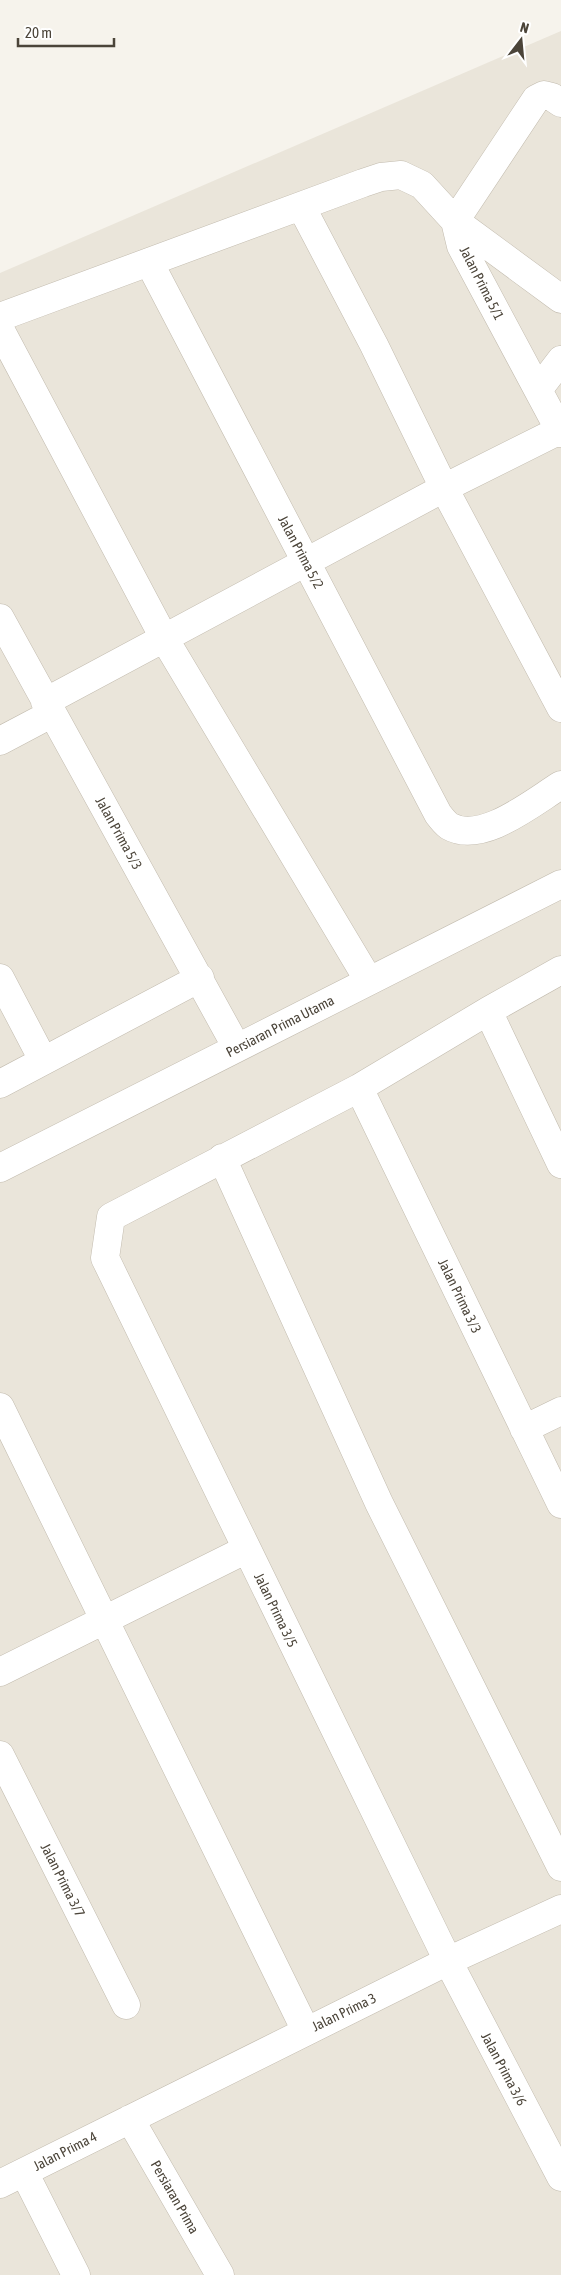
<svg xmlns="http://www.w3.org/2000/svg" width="561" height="2275" font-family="'Asap Condensed',sans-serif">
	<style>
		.residential { fill: #eae5da }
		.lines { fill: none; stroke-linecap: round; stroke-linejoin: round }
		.minor-casing { stroke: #c2bbae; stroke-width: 29 }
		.minor { stroke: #fff; stroke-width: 28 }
		.labels { text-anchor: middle; stroke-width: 4.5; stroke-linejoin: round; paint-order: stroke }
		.street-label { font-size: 14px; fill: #4b4439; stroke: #fff }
	</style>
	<rect width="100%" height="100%" fill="#f6f3ec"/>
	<path class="residential" d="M561,31V2275H0V273Z"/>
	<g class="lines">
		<defs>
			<path id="minor" d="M301,206L374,345L444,488L561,708
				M455,221L461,246L561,433
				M455,221L536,99L544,95L552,97L561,103
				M149,262L438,814C441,818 445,823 449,826C482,845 533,802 561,785
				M0,317L363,183L381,177L401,175L422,185L455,221L561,299
				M0,329L164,638L369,981
				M538,390L561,360
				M0,618L237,1048
				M45,702L444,488L560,430
				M0,741L51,714
				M561,970L488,1011L359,1088L111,1217L105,1258L448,1961L561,2177
				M0,978L43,1060
				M488,1011L561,1164
				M0,1084L200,978
				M359,1088L561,1504
				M222,1158L379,1503L561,1867
				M0,1168L561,884
				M0,1407L306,2031
				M524,1429L561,1411
				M0,1672L247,1549
				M0,1755L126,2005
				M130,2119L220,2275
				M24,2172L76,2275
				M0,2184L448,1961L561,1909"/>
		</defs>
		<use href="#minor" class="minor-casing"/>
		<use href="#minor" class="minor"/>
	</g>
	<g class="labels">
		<g class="street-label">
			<text transform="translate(482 283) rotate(63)" y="5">Jalan Prima 5/1</text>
			<text transform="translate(301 552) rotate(62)" y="5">Jalan Prima 5/2</text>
			<text transform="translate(119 833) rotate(61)" y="5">Jalan Prima 5/3</text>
			<text transform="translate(280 1026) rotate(-27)" y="5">Persiaran Prima Utama</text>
			<text transform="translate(460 1296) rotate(64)" y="5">Jalan Prima 3/3</text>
			<text transform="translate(276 1610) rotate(64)" y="5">Jalan Prima 3/5</text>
			<text transform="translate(63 1880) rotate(63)" y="5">Jalan Prima 3/7</text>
			<text transform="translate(344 2012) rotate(-26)" y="5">Jalan Prima 3</text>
			<text transform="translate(504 2069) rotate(62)" y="5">Jalan Prima 3/6</text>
			<text transform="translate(65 2151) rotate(-27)" y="5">Jalan Prima 4</text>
			<text transform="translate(175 2197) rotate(60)" y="5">Persiaran Prima</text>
		</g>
	</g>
	<g transform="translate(521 40) rotate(16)" stroke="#ffffff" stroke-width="4" paint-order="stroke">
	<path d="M0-4L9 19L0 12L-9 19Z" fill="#4b4439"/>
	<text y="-8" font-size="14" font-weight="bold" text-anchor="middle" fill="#4b4439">N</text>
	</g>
	<path d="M18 38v8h96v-8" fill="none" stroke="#4b4439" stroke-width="2.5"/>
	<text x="25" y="38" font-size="15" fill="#4b4439" stroke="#ffffff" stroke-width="4" paint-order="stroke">20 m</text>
</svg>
